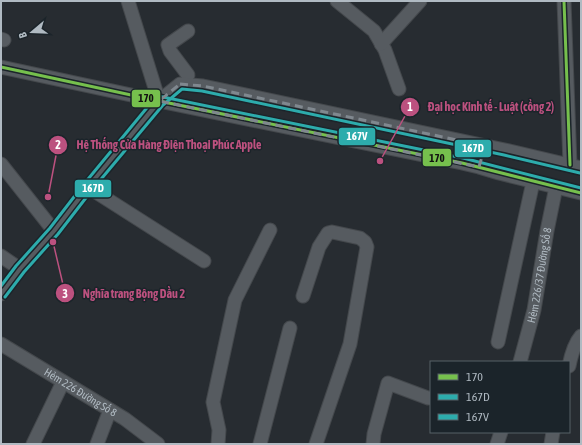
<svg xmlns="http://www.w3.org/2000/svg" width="582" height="445" font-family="'Asap Condensed',sans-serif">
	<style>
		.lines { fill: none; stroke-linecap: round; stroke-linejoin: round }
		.minor-casing { stroke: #44484c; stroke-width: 15 }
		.minor { stroke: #565b60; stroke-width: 13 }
		.bus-1-casing { stroke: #1b242a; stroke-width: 6 }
		.bus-2-casing { stroke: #1b242a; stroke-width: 6 }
		.bus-3-casing { stroke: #1b242a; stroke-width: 6 }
		.bus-1 { stroke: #76c04d; stroke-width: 3 }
		.bus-2 { stroke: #2dacac; stroke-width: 3 }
		.bus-3 { stroke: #2dacac; stroke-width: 3 }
		.marked { fill: none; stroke: #80888f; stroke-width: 3; stroke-dasharray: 8 5; stroke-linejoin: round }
		.labels { text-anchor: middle; stroke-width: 3; stroke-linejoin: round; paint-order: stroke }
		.street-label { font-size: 11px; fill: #b0bac2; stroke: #1b242a }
		.leader { fill: none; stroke: #bc517f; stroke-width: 1.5 }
		.callout-dot { fill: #bc517f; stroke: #1b242a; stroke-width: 1.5 }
		.mark-label { font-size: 12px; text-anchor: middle; font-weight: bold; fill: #fff }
		.callout-label { font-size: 12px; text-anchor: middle; font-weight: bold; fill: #bc517f; stroke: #1b242a; stroke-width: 3; stroke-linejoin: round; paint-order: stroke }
		.line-badge { stroke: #1b242a; stroke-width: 1.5 }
		.badge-label { font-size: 11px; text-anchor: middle; font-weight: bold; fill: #fff }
		.pale-badge-label { font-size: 11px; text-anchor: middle; font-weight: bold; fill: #111 }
	</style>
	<rect width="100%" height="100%" fill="#272c31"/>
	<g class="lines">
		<defs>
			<g id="minor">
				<path d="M128,1L159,101"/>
				<path d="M337,1L374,31L385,50L399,89"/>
				<path d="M564,1L570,165"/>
				<path d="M1,39L4,40"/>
				<path d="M381,44L420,1"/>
				<path d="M1,67L159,101L462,163L479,167L499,173L581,193"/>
				<path d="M188,75L170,51L168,45L188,31"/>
				<path d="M1,164L54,231"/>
				<path d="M88,187L204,261"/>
				<path d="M1,256L20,269"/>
				<path d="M1,294L20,269L54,231L88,187L159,101L180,84L203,86L505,150L581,168"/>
				<path d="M303,296L319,247L328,233L332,232L360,238L365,242L367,247L350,344L316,444"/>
				<path d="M498,342L533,182"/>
				<path id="s1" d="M1,344L125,419L158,444"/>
				<path id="s2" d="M520,362L534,310L547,231L556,187"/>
				<path d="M569,366C571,356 574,344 581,336"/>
				<path d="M33,444L63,382"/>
				<path d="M97,444L110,410"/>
				<path d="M218,444L219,430L213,402L235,300L270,230"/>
				<path d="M260,444L290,328"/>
				<path d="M373,444L374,434L388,383L428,398"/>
				<path d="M497,444L501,432"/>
				<path d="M551,444L553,432"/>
			</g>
		</defs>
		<use href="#minor" class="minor-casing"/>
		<use href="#minor" class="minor"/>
		<defs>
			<path id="bus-1" d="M564,1L570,165
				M1,67L159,101L462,163L581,193"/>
			<path id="bus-2" d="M5,297L24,272L58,234L92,190L163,105L182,89L202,91L504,155L580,173"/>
			<path id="bus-3" d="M1,286L16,266L50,228L84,184L155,98L158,96L463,158L581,188"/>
		</defs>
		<use href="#bus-1" class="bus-1-casing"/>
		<use href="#bus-2" class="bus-2-casing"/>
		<use href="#bus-3" class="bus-3-casing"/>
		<use href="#bus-1" class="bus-1"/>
		<use href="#bus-2" class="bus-2"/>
		<use href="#bus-3" class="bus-3"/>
	</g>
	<path class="marked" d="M180,84L203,86L485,146L479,167L159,101Z"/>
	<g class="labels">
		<g class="street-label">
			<text dy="4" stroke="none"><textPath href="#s2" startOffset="89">Hẻm 226/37 Đường Số 8</textPath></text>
			<text dy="4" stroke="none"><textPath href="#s1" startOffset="93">Hẻm 226 Đường Số 8</textPath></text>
		</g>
	</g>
	<path class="leader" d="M380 161L410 107M48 197L58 145M53 242L65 293"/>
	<g class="callout-dot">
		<circle cx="380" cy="161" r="4"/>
		<circle cx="48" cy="197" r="4"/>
		<circle cx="53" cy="242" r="4"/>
		<circle cx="410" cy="107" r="10"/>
		<circle cx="58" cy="145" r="10"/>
		<circle cx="65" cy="293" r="10"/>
	</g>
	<g class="mark-label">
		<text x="410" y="111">1</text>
		<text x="58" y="149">2</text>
		<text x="65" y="298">3</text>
	</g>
	<g class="callout-label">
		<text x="491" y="111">Đại học Kinh tế - Luật (cổng 2)</text>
		<text x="169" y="149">Hệ Thống Cửa Hàng Điện Thoại Phúc Apple</text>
		<text x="134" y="298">Nghĩa trang Bộng Dầu 2</text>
	</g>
	<g class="line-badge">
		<rect x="131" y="89" width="30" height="19" rx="4" fill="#76c04d"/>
		<rect x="338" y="127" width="38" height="19" rx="4" fill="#2dacac"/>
		<rect x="454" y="139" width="38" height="19" rx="4" fill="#2dacac"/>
		<rect x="422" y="148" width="30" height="19" rx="4" fill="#76c04d"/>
		<rect x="74" y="179" width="38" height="19" rx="4" fill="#2dacac"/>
	</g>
	<g class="badge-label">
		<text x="357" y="140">167V</text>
		<text x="473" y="152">167D</text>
		<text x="93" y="192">167D</text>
	</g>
	<g class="pale-badge-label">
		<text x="146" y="102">170</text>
		<text x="437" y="162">170</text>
	</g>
	<rect width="582" height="445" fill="none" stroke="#b0bac2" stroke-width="4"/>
	<rect x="430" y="361" width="140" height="72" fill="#1b242a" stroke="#576067"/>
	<rect x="438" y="374" width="20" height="6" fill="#76c04d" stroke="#576067"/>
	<text x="466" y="381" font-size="12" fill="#b0bac2">170</text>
	<rect x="438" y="394" width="20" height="6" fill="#2dacac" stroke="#576067"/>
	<text x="466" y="401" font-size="12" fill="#b0bac2">167D</text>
	<rect x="438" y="414" width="20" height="6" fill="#2dacac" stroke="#576067"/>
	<text x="466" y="421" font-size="12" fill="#b0bac2">167V</text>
	<g transform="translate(32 32) rotate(251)" stroke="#1b242a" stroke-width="3" paint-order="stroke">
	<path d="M0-3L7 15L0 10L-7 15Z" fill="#b0bac2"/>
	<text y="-6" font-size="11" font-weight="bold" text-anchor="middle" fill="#b0bac2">B</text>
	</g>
</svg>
